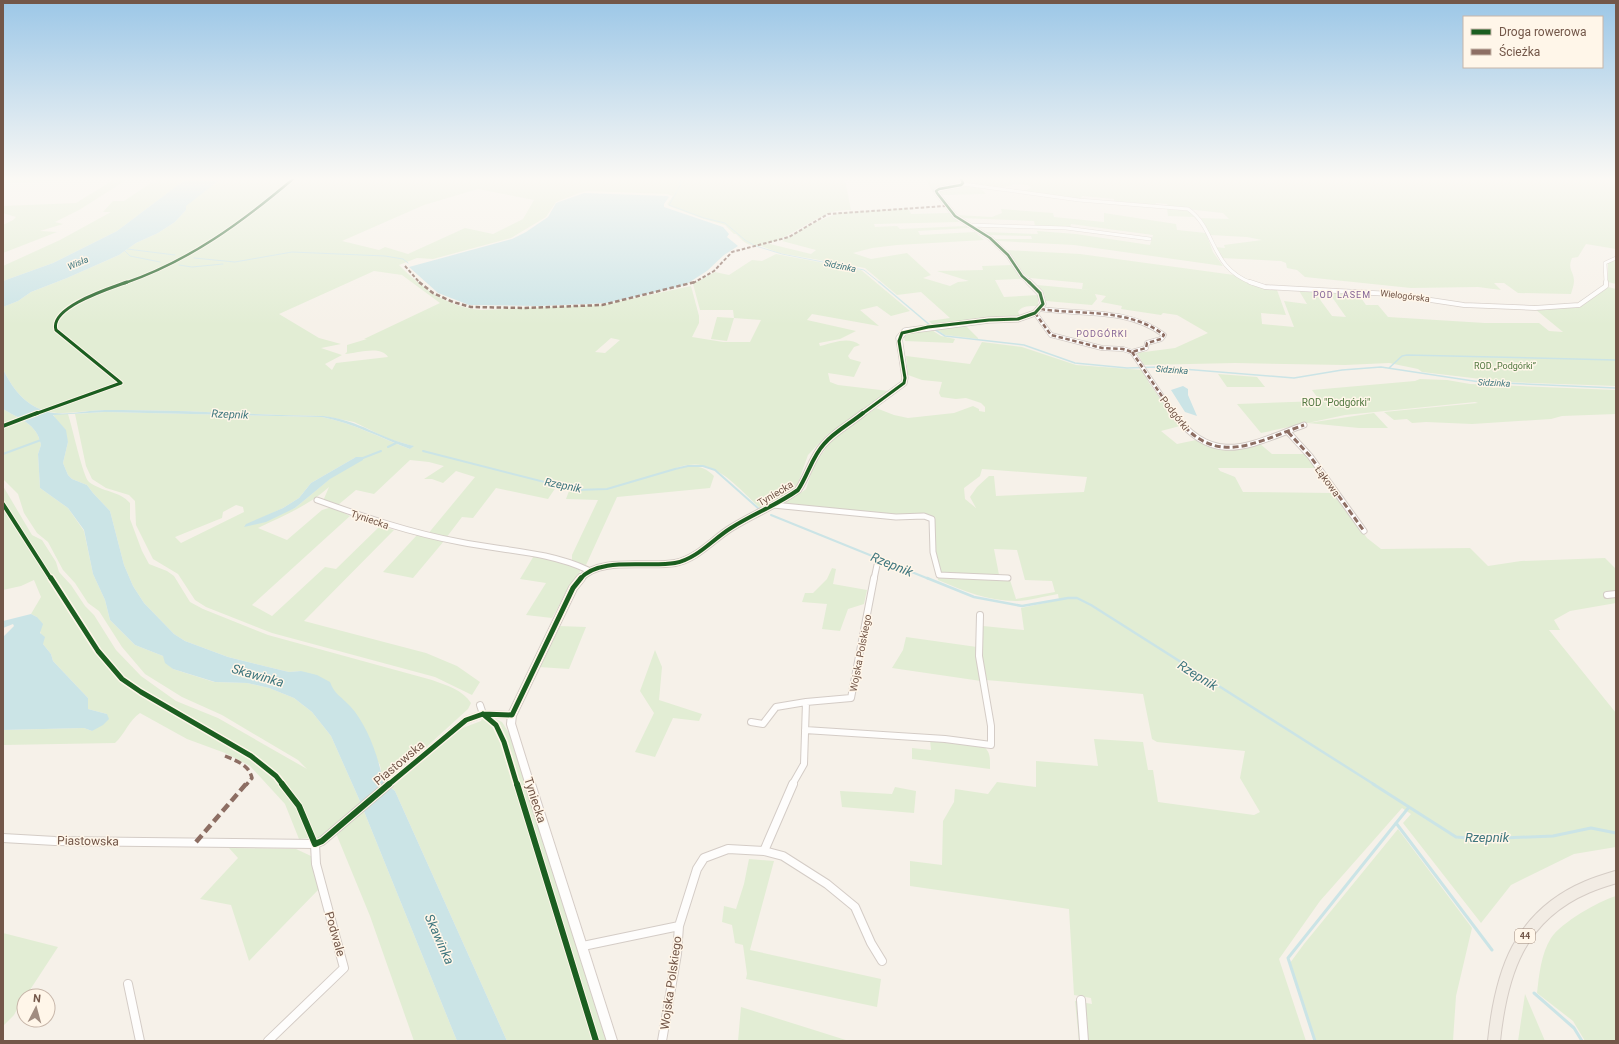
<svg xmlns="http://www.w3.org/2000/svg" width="1619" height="1044" font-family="Roboto,sans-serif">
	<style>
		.green { fill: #e2edd4; fill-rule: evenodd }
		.water { fill: #cbe4e6 }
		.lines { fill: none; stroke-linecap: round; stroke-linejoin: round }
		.stream-far4 { stroke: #cbe4e6; stroke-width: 1 }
		.stream-far3 { stroke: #cbe4e6; stroke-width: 1.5 }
		.stream-far2 { stroke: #cbe4e6; stroke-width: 2 }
		.stream-far1 { stroke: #cbe4e6; stroke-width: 2.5 }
		.stream { stroke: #cbe4e6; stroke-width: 3 }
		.street-far4-casing { stroke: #d4ccc6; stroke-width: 4 }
		.street-far3-casing { stroke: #d4ccc6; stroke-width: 5.5 }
		.street-far2-casing { stroke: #d4ccc6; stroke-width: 7 }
		.street-far1-casing { stroke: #d4ccc6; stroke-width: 8 }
		.street-casing { stroke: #d4ccc6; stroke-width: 10 }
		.secondary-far4-casing { stroke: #d5ccc6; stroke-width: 5.5 }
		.secondary-far3-casing { stroke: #d5ccc6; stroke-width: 7 }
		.secondary-far2-casing { stroke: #d5ccc6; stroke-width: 8 }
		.secondary-far1-casing { stroke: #d5ccc6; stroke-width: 10 }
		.secondary-casing { stroke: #d5ccc6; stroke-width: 12 }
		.primary-casing { stroke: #d5ccc5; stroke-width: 14 }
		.street-far4 { stroke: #fefdfc; stroke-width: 3 }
		.street-far3 { stroke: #fefdfc; stroke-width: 4 }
		.street-far2 { stroke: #fefdfc; stroke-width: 5 }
		.street-far1 { stroke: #fefdfc; stroke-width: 6 }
		.street { stroke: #fefdfc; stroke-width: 8 }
		.secondary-far4 { stroke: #fefdfc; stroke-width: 4.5 }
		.secondary-far3 { stroke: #fefdfc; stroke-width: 5.5 }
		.secondary-far2 { stroke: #fefdfc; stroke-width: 6 }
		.secondary-far1 { stroke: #fefdfc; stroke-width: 8 }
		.secondary { stroke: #fefdfc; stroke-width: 10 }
		.primary { stroke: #f2ece4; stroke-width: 12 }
		.quiet-far4 { stroke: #8d6e63; stroke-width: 2; stroke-dasharray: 3.5 2; stroke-linecap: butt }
		.quiet-far3 { stroke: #8d6e63; stroke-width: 2.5; stroke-dasharray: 4.5 2.5; stroke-linecap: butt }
		.quiet-far2 { stroke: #8d6e63; stroke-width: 3; stroke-dasharray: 6 3; stroke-linecap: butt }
		.quiet-far1 { stroke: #8d6e63; stroke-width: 3.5; stroke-dasharray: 7 3.5; stroke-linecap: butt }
		.quiet { stroke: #8d6e63; stroke-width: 4.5; stroke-dasharray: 9 4.5; stroke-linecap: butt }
		.cycleway-far4-casing { stroke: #fff6e9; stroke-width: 4 }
		.cycleway-far3-casing { stroke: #fff6e9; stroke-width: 5 }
		.cycleway-far2-casing { stroke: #fff6e9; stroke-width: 6 }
		.cycleway-far1-casing { stroke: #fff6e9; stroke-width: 8 }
		.cycleway-casing { stroke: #fff6e9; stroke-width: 8 }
		.cycleway-far4 { stroke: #1b5e20; stroke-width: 2.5 }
		.cycleway-far3 { stroke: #1b5e20; stroke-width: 3 }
		.cycleway-far2 { stroke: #1b5e20; stroke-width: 4 }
		.cycleway-far1 { stroke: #1b5e20; stroke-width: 5 }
		.cycleway { stroke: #1b5e20; stroke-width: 6 }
		.labels { text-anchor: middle; stroke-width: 3; stroke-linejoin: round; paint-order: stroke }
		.far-water-label { font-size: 9px; font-style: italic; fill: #40777f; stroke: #fff6e9 }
		.far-neighbourhood-label { font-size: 9px; letter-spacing: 1px; fill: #856597; stroke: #fff6e9 }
		.far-street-label { font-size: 9px; fill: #735749; stroke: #fff6e9 }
		.far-park-label { font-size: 9px; fill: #537942; stroke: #fff6e9 }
		.shield { fill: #fff6e9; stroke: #9d8779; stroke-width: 1 }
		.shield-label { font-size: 9px; font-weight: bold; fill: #735749 }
		.park-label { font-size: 10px; fill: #537942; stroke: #fff6e9 }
		.street-label { font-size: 10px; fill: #735749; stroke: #fff6e9 }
		.water-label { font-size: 11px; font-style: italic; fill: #40777f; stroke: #fff6e9 }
		.near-street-label { font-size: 12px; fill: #735749; stroke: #fff6e9 }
		.near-water-label { font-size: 13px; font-style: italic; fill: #40777f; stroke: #fff6e9 }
	</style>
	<rect width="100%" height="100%" fill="#f6f1e9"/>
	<path class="green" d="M3,179H98L3,183Z
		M115,179H128L79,210L55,222L63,224L40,231L57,232L3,253V225L13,220L16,217L3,213V206L76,203Z
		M157,179H186L117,231L53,263L3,281V266L60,240L111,212H103L113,201H124Z
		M221,179H845L851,210C844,210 837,210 830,213C806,221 778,248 751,245C745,244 740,238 736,234H734L725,225L701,218L669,206L667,204L673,196L667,194L587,191L579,193L556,202L546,217L511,238L433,259L417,258L399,265C422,288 447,307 481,310L603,305L691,286L699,316V323L692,337L723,342H750L761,320L734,318L727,341L711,339L717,317L734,318L733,310H700L693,284L715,272L729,275L752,260L762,261L776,254L861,270L910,311L891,316L877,306L860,310L879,326L812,314L807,320L856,331L840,339L819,343L820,346C834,343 848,336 860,345L854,347L848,356L850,359L861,362L854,377L828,373L830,382L838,385L889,391L827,435L808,455L798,483L792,491L760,508C740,490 717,460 688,465C682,466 677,467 673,470C689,466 701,463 714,476L710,488L617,497L586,565L572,561V555L598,500L566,499L569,491L556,487L548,499L496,488L473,518L462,517L446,538L427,535L475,477L456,471L443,483L432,479H424L444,466L429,462L410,460L374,494L356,490L338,505L323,501L329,487C308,506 283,516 258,528L287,540L322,510L332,507L350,516L252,605L272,616L325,567L336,569L380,526L394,530L304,621L426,653L457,666L480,682L472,695L435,677L272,633L206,607L195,600L178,574L153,559L136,525L135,501L129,495L106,488L92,479L86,466L75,414L105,412L322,417C353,423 380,438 410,449L413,446L389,439L354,422L324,416C251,415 178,409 105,410C86,410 64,416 45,411C24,404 12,388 3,369V307L18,301L31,292L67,278L119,255L136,243L158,233L175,222L186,210V205ZM478,189L534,200L523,219L493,234L465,228L408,254L385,247L379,250L342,241L424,205ZM374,271L402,275L440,303L364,339H367L347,345V352L345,354C357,353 381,345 388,357L336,363L332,370L325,364L342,355L321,348L341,344L319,338L279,314ZM611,338L620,340L605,353L595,352ZM356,457L295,508L244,526L283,508L299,498L311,483ZM236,505L243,507L244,512L181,543L175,537L222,518L223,512Z
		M926,179H958L960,184L934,191L933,193Z
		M963,179H1616V249L1586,244L1578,257L1572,258C1567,270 1574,271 1574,281C1574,285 1572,290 1571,294L1518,293L1504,283H1494L1501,290L1478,287L1411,288L1305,277L1297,270L1287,268L1286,263L1281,261L1221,258L1215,247L1225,248L1224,245L1262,240L1247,237L1210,235L1198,218L1229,219L1223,213L1168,207L1167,204L1156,203L1155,206L1114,202V199L1082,196L1081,199L1022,192L1031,188L1028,185L1014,184C1006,190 978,185 967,184Z
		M963,185C971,186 982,187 986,194L941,195L938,192Z
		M908,208L911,214L949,213L959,222L874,224L875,227L897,226L900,229L965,226L969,228L918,231L920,235L975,232L984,240L897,245L872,248L853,253L871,259L907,253L931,275L923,278L950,286L958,282L969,281L937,271L983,270L982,266L1013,265L1021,279L995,280L1004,297L1038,295V306C1031,306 1022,305 1018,312L1021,317L986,318L932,324L929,321L950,318L921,292L897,295L865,268L779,253L759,245L770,244L811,254L816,250L782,241L807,226L838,213Z
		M1167,208C1179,208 1186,208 1195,217L1168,216Z
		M1001,209L1053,213L1054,217L1104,222V213L1176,224L1177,230L1206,233L1213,252L1223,266L1074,245L998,241L994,239H1032L1031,236L988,235L983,232L1038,234L1037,231L1076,234L1150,245L1153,235L1071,224L1070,228L1035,226L1034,221L960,218L956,215L992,217L1002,213Z
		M1005,250L1080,254L1234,275L1251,285L1277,290L1286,315L1261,313L1262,324L1294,327L1284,301L1307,304L1298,289L1313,290L1332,316L1346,317L1327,290L1357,292L1366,305H1378L1388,317L1485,323H1539L1549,331L1563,332L1535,309L1581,305L1608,287L1616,289V386L1506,382L1422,372L1418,369L1389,363L1345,365L1235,363L1144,365L1137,353L1175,348L1208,333L1177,315L1163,313L1161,315L1121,309L1122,306L1101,302L1106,296L1095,294L1097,299L1092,305L1046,301L1044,293L1037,285L1091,290L1082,289L1083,283L1030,278L1023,273Z
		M1616,259V284L1608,282V263Z
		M964,324L979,339L945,335L934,328Z
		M930,329L941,336L955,339L953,343L905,341L904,337L907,333Z
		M982,342L1022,347L1076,365L1143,370L1149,383L1180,426L1161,431L1177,444L1196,440L1213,447L1220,448L1259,443L1272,454H1307L1316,468H1218L1220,471L1235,477L1243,492L1334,493L1367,538L1381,549L1470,548L1488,566L1521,561L1605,558L1616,569V603L1570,611L1554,620L1560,630H1549L1616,713V847L1574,854L1511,885L1481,923L1403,823L1411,814L1402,808L1320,901L1279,959L1306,1041H1079L1075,1001L1092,1004L1091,998L1074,995L1069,909L910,886V861L942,865L943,821L954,802L955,789L988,794L997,782L1036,787V761L1098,766L1094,739L1143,742L1148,770H1153L1158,802L1254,815L1260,812L1240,778L1245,751L1157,742L1152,739L1143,694L986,680L981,658L983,626L1024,630L1021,608L1059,600L1058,594C1044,596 1030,601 1016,601C988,601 964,591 938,580L933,519L928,515L893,516L776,505L795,497L806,489L814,465L832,440L876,408L894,415L908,418L954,413L973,406L979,409V411L985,412V407L981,403L966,398L956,399L941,397L939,393L942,382L922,380L908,375L906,356L970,364ZM982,469L1087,477L1084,492L996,496L994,476H989L977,487L970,497L976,508L965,499L964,488L980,476ZM994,549L1017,550L1025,580L1052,581L1055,592L1016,599L1010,580H1000Z
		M1218,374L1257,377L1265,387H1227Z
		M1420,379L1447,380L1470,384L1616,390V414L1562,416L1551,419L1472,424L1426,422L1412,423L1407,419L1394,420L1384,412L1478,403L1475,402L1345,415L1261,433L1237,404L1320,401L1312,390L1415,381Z
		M3,409C19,419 37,423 41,445L38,454L40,488L68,508L84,531L93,574L105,600L110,620L135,645L163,656L173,669L214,682L247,683L269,688L294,698L312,712L331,736L359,799L457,1041H414L370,916L333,826L320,837L299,839L285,804L250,766L225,753L187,739L140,713C129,720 125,734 115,743L3,745V730L84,728L92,731L107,714L88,709V698L53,661L51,654L43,644L37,617L31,614L41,597L34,580L21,586L3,590V486L32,535L42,540L56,562L59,572L71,585L85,606L94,615L116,650L141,676L176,701L218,718L307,769L298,760L222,715L182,697L145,674L122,647L99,611L88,603L75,583L63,570L48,542L37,533L24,513L18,494L3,479Z
		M1374,413L1388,428H1359L1308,423Z
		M53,414H68C72,426 83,477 89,482C102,492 120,491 130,503V519L142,551L149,564L167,571L174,576L190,602L203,609L268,635L432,680C446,685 463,690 471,703L468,709L422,751L383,782L380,765L339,697L333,690L301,671L289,672L228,657L185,641L174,634L144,603L133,586L124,565L110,511L93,493L87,485L72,479L68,475L63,463L68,442Z
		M417,535L444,541L413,578L383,572Z
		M535,554L580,568V572L574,579L552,618L526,615L546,583L520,579Z
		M832,568L836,569L833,584L867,590L864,604L848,609L840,631L822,629L827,604L802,602L805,593H813L827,579Z
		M559,626L586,627L569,669L539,667Z
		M906,637L977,647L981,681L892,668L903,650Z
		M655,650L662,667L659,700L702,714L699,721L673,718L655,757L635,752L654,713L640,691Z
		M490,716L502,722L512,738L607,1041H507L395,791L391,788L460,729L481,721L482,718Z
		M930,740L983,746C991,752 990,759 990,769L912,759V748L931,750Z
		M895,787L916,791L914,813L842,807L840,791L892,794Z
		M1398,829L1472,928L1456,996L1453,1041H1316L1290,963L1304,944Z
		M229,848L296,849L311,856L319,889L249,961L231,905L200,899L238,858Z
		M749,859L774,861L750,950L881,979L877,1007L746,979L747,974L743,945L735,943L732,925L722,922L724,906L736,909L744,884Z
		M1616,896V1041H1585L1573,1021L1537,993C1539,975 1541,954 1551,938C1562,922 1597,902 1616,896Z
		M3,933L58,947L26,996H24L14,1015L3,1026Z
		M1525,994L1545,1041H1518Z
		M741,1007L849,1041H738Z"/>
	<path class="water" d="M186,179H221L186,206V210L175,222L158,233L136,243L119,255L67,278L31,292L18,301L3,307V281L53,263L117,231Z
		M584,193L667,196L669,197L664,204V207L723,227L729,234L727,237L738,246L724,255L707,271L685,285L607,303L588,304L538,306L469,305L438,293L409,267L512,239L526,232L548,217L556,203Z
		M3,369C12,388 24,404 45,411C64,417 86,410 105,410C178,409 251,415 324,416C359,420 381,439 414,446L410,449C381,438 353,423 322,417L105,412L53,415L66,430L68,442L63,463L68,475L72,479L87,485L93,493L110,511L124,565L133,586L144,603L174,634L185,641L228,657L289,672L301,671L317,675L330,682C334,694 342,697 350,706C367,724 379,758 383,782L395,791L507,1041H457L359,799L331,736L312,712L294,698L269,688L247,683L215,682L173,669L165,663L163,656L135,645L110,620L105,600L93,574L84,530L68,508L40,488L38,454L41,445C37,423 19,419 3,409Z
		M1183,386L1188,389V395L1197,416L1185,412L1171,390Z
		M356,457H363V460L330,479L295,508L266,522L244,527L246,524L283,508L299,498L311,483Z
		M31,614L37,617L43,624L40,633L45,637L43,644L51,654L53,661L88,698V709L107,714L109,719L103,725L92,731L84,728L3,730V637L14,626L13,624L3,628V621Z"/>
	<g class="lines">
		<path class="stream-far4" d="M680,179V186L669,205L704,218L725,223L745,240L754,245
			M756,246L782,254L864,270L880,283
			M127,249L175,255
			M125,251L130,256L160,262
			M194,258L235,262L292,252L385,256L403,259L408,263
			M179,265L192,267L223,264"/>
		<path class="stream-far3" d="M879,282L931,326
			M934,329L945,336L1024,345L1075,363L1127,368L1158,367L1294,378L1342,370L1381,367L1480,382L1616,388
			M1389,368L1402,356L1407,355L1616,360"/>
		<path class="stream-far2" d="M388,447L396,443
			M423,451L576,490L607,489L675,469L688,466H703L715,470L759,509
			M3,454L41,440
			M363,458L381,451
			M771,515L929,579"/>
		<path class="stream-far1" d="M927,578L974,597L1022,606L1068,598H1077L1091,605L1375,785"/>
		<path class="stream" d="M1373,784L1456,837L1480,839L1553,836L1591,828L1616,833
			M1396,823L1492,950
			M1534,993L1574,1028L1582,1041
			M1315,1041L1288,958L1409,807"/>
		<defs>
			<path id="street-far4" d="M963,184L1079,200L1188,209C1217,229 1209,267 1252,283
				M968,225L1066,228L1150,239
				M1606,283L1605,263L1616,258"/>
			<path id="street-far3" d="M1250,282L1265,287L1391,294L1464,305L1535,308L1579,305L1606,286V282
				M1035,313L1051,335L1102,348L1123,349L1132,352L1146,348L1147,343L1161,339L1164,335C1129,308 1082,315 1040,309
				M1132,352L1174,414"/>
			<path id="street-far2" d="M1173,413C1214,469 1251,444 1304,425
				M1288,432L1310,456L1364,531
				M317,500C364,517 411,533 460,542C504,551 547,551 588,570
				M773,505L896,517L924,516L932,519L933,552L939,575L1008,578
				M874,579L877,565"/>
			<path id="street-far1" d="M1607,595L1616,594
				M480,705L483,714
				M751,722L763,724L776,707L806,702
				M805,730L945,739L991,745V726L979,656L980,615
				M388,785L466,720L483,714L512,715
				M792,785L804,764L806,702L851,698L874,578"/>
			<path id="street" d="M3,838L55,841L315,844L322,841L389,784
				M764,851L793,784
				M583,946L679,926
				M128,984L140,1041
				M1081,1000L1084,1041
				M268,1041L344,968L316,864L315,844
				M662,1041L677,954L679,926L697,869L704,858L728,849L764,851L783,856L827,884L855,907L871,943L882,961"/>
			<path id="secondary-far4" d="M961,179L963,183L961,185L939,189L936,191L937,193L955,216L990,238L1008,255L1022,276L1030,283"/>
			<path id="secondary-far3" d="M862,414L904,383L905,378L899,338L905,331L989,320L1018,319L1035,313L1043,304L1040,293L1029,282"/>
			<path id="secondary-far2" d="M580,579C599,556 648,568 675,563C697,559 713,539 731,528C753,514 777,505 798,490C808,475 812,457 824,444C834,432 851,423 863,413"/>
			<path id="secondary-far1" d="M530,785L511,724L512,715L573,588L581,578"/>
			<path id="secondary" d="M530,784L612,1041"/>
			<path id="primary" d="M1494,1041C1501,973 1519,916 1587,887C1596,883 1606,880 1616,877"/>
		</defs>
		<use href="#street-far4" class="street-far4-casing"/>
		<use href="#street-far3" class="street-far3-casing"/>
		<use href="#street-far2" class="street-far2-casing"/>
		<use href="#street-far1" class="street-far1-casing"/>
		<use href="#street" class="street-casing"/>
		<use href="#secondary-far4" class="secondary-far4-casing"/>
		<use href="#secondary-far3" class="secondary-far3-casing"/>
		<use href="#secondary-far2" class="secondary-far2-casing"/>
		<use href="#secondary-far1" class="secondary-far1-casing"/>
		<use href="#secondary" class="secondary-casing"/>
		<use href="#primary" class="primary-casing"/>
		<use href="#street-far4" class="street-far4"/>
		<use href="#street-far3" class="street-far3"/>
		<use href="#street-far2" class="street-far2"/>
		<use href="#street-far1" class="street-far1"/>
		<use href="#street" class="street"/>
		<use href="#secondary-far4" class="secondary-far4"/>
		<use href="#secondary-far3" class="secondary-far3"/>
		<use href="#secondary-far2" class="secondary-far2"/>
		<use href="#secondary-far1" class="secondary-far1"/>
		<use href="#secondary" class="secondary"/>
		<use href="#primary" class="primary"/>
		<path class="quiet-far4" d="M405,266L420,283
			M693,283L714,271L732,252L789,237L828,214L945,206"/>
		<path class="quiet-far3" d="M419,282L433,293L453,302L471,307L525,308L602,305L695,282
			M1035,313L1051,335L1102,348L1123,349L1132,352L1146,348L1147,343L1161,339L1164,335C1129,308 1082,315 1040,309
			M1132,352L1174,414"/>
		<path class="quiet-far2" d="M1173,413C1214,469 1251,444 1304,425
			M1288,432L1310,456L1364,531"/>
		<path class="quiet-far1" d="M225,756C237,761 249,765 252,778L246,785"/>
		<path class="quiet" d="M196,842L246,784"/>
		<defs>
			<path id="cycleway-far4" d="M961,179L963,183L961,185L939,189L936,191L937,193L955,216L990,238L1008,255L1022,276L1030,283
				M125,283C189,261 241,223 293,179"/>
			<path id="cycleway-far3" d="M35,414L121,383L56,330C49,307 111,288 127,282
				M862,414L904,383L905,378L899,341L902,333L928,327L989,320L1018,319L1035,313L1043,304L1040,293L1029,282"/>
			<path id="cycleway-far2" d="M3,426L37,413
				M3,504L51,579
				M580,579C599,556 648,568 675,563C697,559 713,539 731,528C753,514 777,505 798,490C808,475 812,457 824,444C834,432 851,423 863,413"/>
			<path id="cycleway-far1" d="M51,578L98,651L122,679L141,692L251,756L276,776L283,785
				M483,714L496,725L504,742L517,785
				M388,785L466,720L483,714L512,715L573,588L581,578"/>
			<path id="cycleway" d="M282,784L299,806L315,844L322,841L389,784
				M517,784L596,1041"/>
		</defs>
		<use href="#cycleway-far4" class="cycleway-far4-casing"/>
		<use href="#cycleway-far3" class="cycleway-far3-casing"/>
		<use href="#cycleway-far2" class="cycleway-far2-casing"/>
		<use href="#cycleway-far1" class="cycleway-far1-casing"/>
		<use href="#cycleway" class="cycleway-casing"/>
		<use href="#cycleway-far4" class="cycleway-far4"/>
		<use href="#cycleway-far3" class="cycleway-far3"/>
		<use href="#cycleway-far2" class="cycleway-far2"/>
		<use href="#cycleway-far1" class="cycleway-far1"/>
		<use href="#cycleway" class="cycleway"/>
	</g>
	<linearGradient id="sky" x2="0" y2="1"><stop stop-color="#9cc7e7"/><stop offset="0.55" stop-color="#fbf9f5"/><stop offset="1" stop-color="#fbf9f5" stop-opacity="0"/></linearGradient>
	<rect width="1619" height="325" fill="url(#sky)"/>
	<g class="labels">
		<g class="far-water-label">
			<text transform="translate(78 263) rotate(-23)" y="3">Wisła</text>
			<text transform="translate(840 266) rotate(11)" y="3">Sidzinka</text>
			<text transform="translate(1172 370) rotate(4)" y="3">Sidzinka</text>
			<text transform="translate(1494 383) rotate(3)" y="3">Sidzinka</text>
		</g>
		<g class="far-neighbourhood-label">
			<text x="1342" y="298">POD LASEM</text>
			<text x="1102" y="337">PODGÓRKI</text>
		</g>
		<g class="far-street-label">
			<text transform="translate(1405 296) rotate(7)" y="3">Wielogórska</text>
		</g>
		<g class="far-park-label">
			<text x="1505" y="369">ROD „Podgórki”</text>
		</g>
		<rect class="shield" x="1515" y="929" width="20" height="14" rx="3"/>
		<g class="shield-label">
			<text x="1525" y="939">44</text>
		</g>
		<g class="park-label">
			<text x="1336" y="406">ROD "Podgórki"</text>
		</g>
		<g class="street-label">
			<text transform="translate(1175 413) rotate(52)" y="4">Podgórki</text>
			<text transform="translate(1328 481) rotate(54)" y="4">Łąkowa</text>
			<text transform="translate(775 493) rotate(-31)" y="4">Tyniecka</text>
			<text transform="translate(370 519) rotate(19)" y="4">Tyniecka</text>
			<text transform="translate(860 653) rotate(-79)" y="4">Wojska Polskiego</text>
		</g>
		<g class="water-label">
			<text transform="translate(230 414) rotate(2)" y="4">Rzepnik</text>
			<text transform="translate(563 485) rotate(11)" y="4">Rzepnik</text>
		</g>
		<g class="near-street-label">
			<text transform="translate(399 763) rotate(-40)" y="4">Piastowska</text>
			<text transform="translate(535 800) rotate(72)" y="4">Tyniecka</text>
			<text transform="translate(88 841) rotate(1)" y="4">Piastowska</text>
			<text transform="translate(335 934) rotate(74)" y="4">Podwale</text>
			<text transform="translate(671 983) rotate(-82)" y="4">Wojska Polskiego</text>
		</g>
		<g class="near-water-label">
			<text transform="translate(892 564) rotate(22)" y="5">Rzepnik</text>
			<text transform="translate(258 675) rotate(16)" y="5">Skawinka</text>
			<text transform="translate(1198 675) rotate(32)" y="5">Rzepnik</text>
			<text x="1487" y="842">Rzepnik</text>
			<text transform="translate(440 939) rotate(66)" y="5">Skawinka</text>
		</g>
	</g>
	<rect width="1619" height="1044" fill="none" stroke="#735749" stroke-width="8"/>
	<rect x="1463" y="16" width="140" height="52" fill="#fff6e9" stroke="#c7b6a9"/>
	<rect x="1471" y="29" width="20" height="6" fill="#1b5e20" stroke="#c7b6a9"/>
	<text x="1499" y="36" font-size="12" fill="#735749">Droga rowerowa</text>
	<rect x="1471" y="49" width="20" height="6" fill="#8d6e63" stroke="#c7b6a9"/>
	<text x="1499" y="56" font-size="12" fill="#735749">Ścieżka</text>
	<g transform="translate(36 1008) rotate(6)"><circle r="19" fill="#fff6e9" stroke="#c7b6a9"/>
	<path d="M0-3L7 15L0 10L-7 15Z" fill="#a18d81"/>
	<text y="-6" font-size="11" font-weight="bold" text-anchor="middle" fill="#735749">N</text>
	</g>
</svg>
